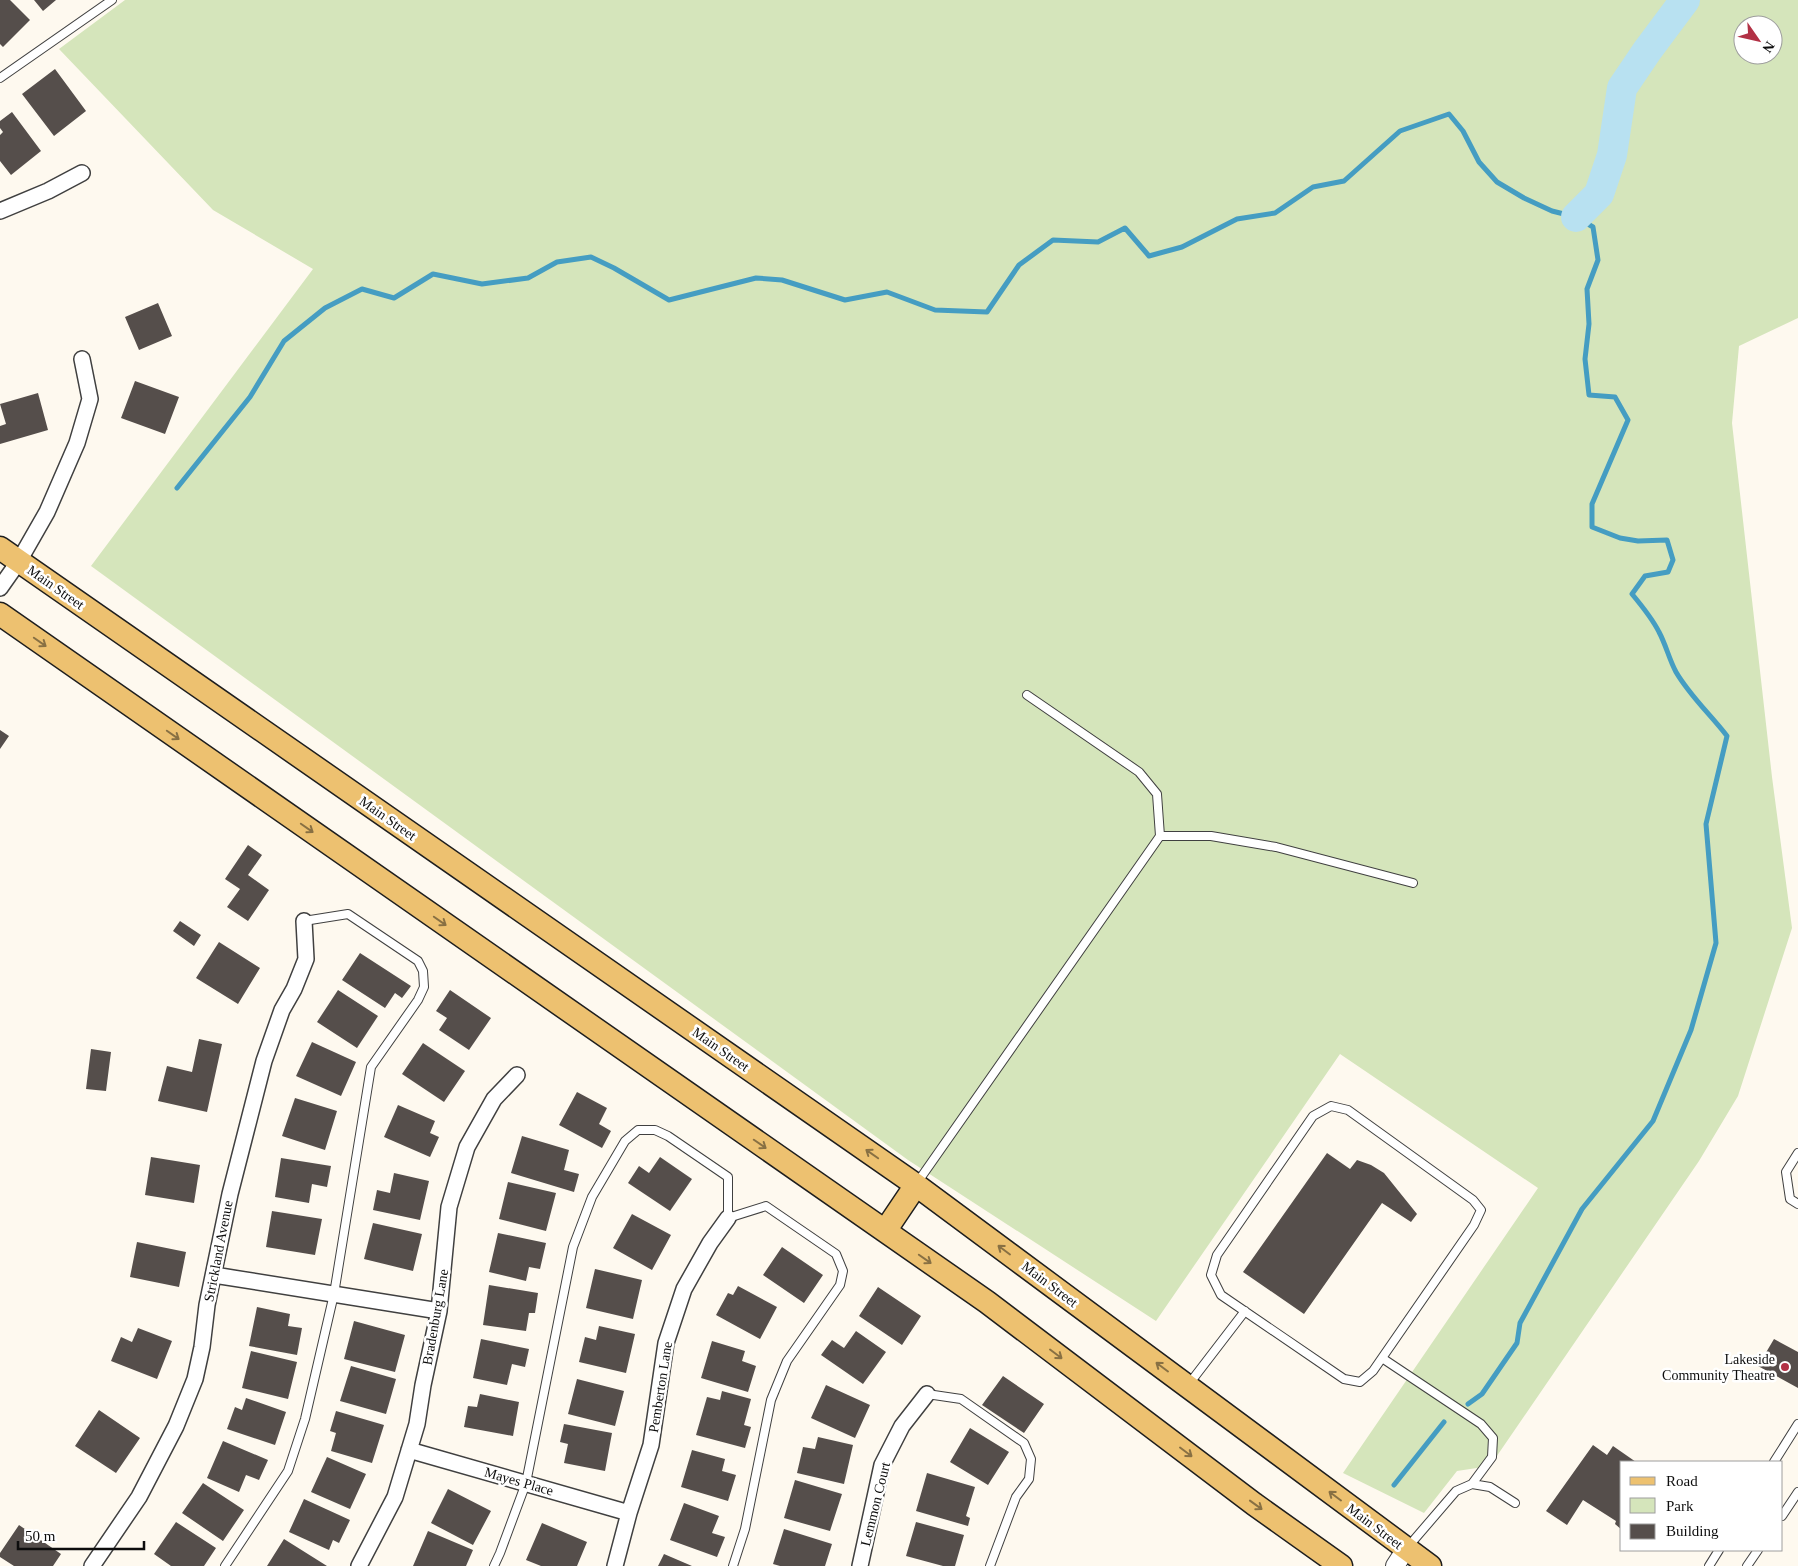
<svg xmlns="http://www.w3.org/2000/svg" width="1798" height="1566" font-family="Georgia,serif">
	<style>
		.green { fill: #d5e5bb; fill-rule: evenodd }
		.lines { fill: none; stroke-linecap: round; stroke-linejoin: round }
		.stream { stroke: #459dc2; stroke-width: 5 }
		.river { stroke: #b8e1f1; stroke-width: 30 }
		.building { fill: #554e4b }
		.service-casing { stroke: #404040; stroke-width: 10 }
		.minor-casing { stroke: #404040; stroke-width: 18 }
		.tertiary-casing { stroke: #404040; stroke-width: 20 }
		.primary-casing { stroke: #1e1e1e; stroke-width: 25 }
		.service { stroke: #fff; stroke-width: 8 }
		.minor { stroke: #fff; stroke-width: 15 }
		.tertiary { stroke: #fff; stroke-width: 18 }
		.primary { stroke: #edc170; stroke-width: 22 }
		.oneway { stroke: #887043 }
		.poi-dot { fill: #b23145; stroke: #fff; stroke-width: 2 }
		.labels { text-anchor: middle; stroke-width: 5; stroke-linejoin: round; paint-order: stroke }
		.street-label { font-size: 14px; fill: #0d0d0d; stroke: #fff }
		.poi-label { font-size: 14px; fill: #0d0d0d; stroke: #fff; text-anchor: end }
	</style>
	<rect width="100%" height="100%" fill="#fef9ef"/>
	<path class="green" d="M125,0H1798V318L1739,346L1732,423L1772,777L1792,928L1738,1096L1699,1161L1490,1466L1457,1471L1424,1513L1343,1473L1538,1188L1340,1054L1156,1321L908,1160L91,566L313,269L213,210L59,49ZM1743,25H1773V55H1743Z"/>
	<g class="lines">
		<path class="stream" d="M177,488L250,397L284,341L325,308L362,289L394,298L433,274L482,284L528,278L557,262L591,257L614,268L669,300L756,278L782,280L845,300L887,292L935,310L987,312L1019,265L1053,240L1098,242L1125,228L1149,256L1182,247L1237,219L1275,213L1313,187L1344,181L1400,131L1449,114L1463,131L1479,162L1497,182L1524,198L1552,211L1576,217L1593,227L1598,260L1587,289L1589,324L1585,359L1589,395L1615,397L1628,420L1592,504V527L1620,538L1638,541L1667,540L1673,560L1668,572L1645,576L1632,594C1642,606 1652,618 1659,632C1666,645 1669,659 1676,672C1690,696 1710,714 1727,736L1706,824L1716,943L1691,1030L1653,1121L1582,1209L1520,1323L1517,1343L1482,1394L1468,1404
			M1394,1485L1444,1422"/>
		<path class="river" d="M1576,217L1599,194L1612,155L1622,88L1647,51L1685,0"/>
	</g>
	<path class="building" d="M0,0H10L30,20L3,47L0,44Z
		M34,0H56L43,11Z
		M55,69L86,111L54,136L22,94Z
		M12,112L41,151L11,175L0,161V135L3,132L0,128V121Z
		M158,303L172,336L139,350L125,317Z
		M135,381L179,397L165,434L121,418Z
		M38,393L48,430L0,444V426L6,424L0,404Z
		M0,730L9,736L0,749Z
		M248,845L262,855L248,875L269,890L248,921L227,907L240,889L225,879Z
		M180,921L201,935L194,946L173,931Z
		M219,942L260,968L238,1004L196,978Z
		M360,953L411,986L402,998L395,993L385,1008L342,980Z
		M338,990L378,1016L357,1048L317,1022Z
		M450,990L491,1018L469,1050L439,1030L447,1018L436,1011Z
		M199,1039L222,1044L207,1112L158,1101L167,1066L192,1072Z
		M312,1042L356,1062L341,1096L296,1076Z
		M423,1043L465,1071L444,1102L402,1074Z
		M91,1049L111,1052L106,1091L86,1089Z
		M577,1092L607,1108L599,1124L611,1131L602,1148L559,1125Z
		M295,1098L337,1111L325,1150L282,1136Z
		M398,1105L435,1121L430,1133L439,1137L430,1157L384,1137Z
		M522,1136L569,1150L564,1170L579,1174L574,1192L511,1173Z
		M1327,1153L1350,1169L1357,1160L1371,1165L1384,1173L1417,1214L1411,1222L1382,1203L1304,1314L1243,1272Z
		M151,1157L200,1165L194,1203L145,1195Z
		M660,1157L692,1179L670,1211L628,1183L639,1166L649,1173Z
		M281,1158L331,1166L327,1187L312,1184L309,1203L275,1197Z
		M394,1173L429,1181L420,1220L373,1210L377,1190L390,1193Z
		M508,1182L556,1193L546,1231L499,1219Z
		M272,1211L322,1219L315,1255L266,1247Z
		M632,1214L671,1235L652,1270L613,1248Z
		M373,1223L422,1234L413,1271L364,1259Z
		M498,1233L546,1243L540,1269L529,1267L526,1281L489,1272Z
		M137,1242L186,1252L179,1287L130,1277Z
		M782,1247L823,1275L804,1303L763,1275Z
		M595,1269L642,1280L633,1319L586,1308Z
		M489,1285L538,1293L535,1313H529L526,1331L483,1325Z
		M738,1286L777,1307L760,1339L716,1315L728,1293L733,1295Z
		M878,1287L921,1316L902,1345L859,1316Z
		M257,1307L290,1314L288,1326L302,1328L297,1355L249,1346Z
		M354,1321L405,1335L395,1372L344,1359Z
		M599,1326L635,1334L626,1373L579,1362L585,1337L596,1340Z
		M138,1328L172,1341L157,1379L111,1361L121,1337L132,1342Z
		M856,1331L886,1352L863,1384L821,1355L832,1340L844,1348Z
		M481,1339L529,1349L525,1367L512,1364L507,1385L473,1378Z
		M1774,1339L1798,1352V1388L1758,1366Z
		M712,1341L745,1351L742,1361L756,1366L748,1392L701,1378Z
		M251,1351L297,1362L288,1399L242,1388Z
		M351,1366L396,1379L386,1414L340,1401Z
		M1003,1376L1044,1404L1024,1433L982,1405Z
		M577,1379L624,1391L615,1426L568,1414Z
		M826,1385L870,1405L855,1438L811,1418Z
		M722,1391L751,1399L744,1425L751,1427L745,1448L696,1435L707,1397L720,1400Z
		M480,1394L519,1402L513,1436L464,1427L468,1406L477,1407Z
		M246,1398L286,1412L275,1445L227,1429L235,1407L242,1410Z
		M99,1410L140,1438L116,1473L75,1446Z
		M336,1411L384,1425L372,1463L331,1451L336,1433L330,1431Z
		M564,1424L612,1433L605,1471L564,1463L568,1444L560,1442Z
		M970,1428L1009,1452L988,1485L950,1462Z
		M818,1437L853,1445L844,1484L797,1473L803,1447L815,1449Z
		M223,1441L268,1460L259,1480L246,1475L239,1492L207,1478Z
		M1593,1445L1607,1455L1613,1446L1636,1462H1622V1530L1615,1524L1616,1521L1583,1500L1567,1525L1546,1511Z
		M692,1450L725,1459L722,1471L736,1475L728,1501L681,1487Z
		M327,1457L366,1474L350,1509L311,1492Z
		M927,1473L975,1487L966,1516L970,1518L968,1526L916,1511Z
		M795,1480L842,1494L830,1531L784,1518Z
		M203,1483L244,1510L223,1541L182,1513Z
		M448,1489L491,1511L473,1545L431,1523Z
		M304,1499L350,1520L339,1543L333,1540L329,1550L289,1532Z
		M684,1503L719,1516L712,1533L725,1537L717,1557L670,1540Z
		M176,1522L216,1548L204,1566H171L154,1554Z
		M916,1522L964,1535L955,1566H943L906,1556Z
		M542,1523L587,1542L577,1566H541L526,1560Z
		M19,1525L61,1554L53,1566H14L0,1557V1553Z
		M784,1529L832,1544L825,1566H780L773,1564Z
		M428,1531L473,1550L466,1566H413Z
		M284,1539L327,1566H267Z
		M664,1554L692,1566H658Z"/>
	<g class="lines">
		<defs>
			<path id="service" d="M0,78L112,0
				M1027,695L1139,772L1157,794L1160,836
				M1331,1106L1348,1110L1473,1200L1481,1210L1474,1225L1373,1371L1360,1382L1344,1379L1221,1295L1211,1275L1217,1255L1313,1116Z
				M1798,1153L1786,1172L1790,1199L1798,1204
				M917,1183L1160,836H1211L1276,847L1413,883
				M1382,1358L1481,1424L1493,1438L1492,1457L1472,1484
				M1189,1384L1245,1311
				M927,1394L961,1399L1024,1443L1031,1459L1029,1479L1016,1497L990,1566
				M1774,1462L1798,1424
				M1782,1516L1798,1492
				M1407,1548L1456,1491L1472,1484L1490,1487L1515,1503
				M225,1566L288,1471L305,1419L334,1294L371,1067L418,1000L424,987L423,971L418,961L348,914L304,921
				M494,1566L500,1553L526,1483L573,1247L592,1197L625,1141L638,1130H655L668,1136L728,1177V1218L766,1206L836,1254L843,1271L840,1285L787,1361L771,1400L745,1529L733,1566
				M1709,1566L1719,1550
				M1747,1566L1758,1550"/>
			<path id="minor" d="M0,211L48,191L82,173
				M0,588L19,561L47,512L77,443L90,399L82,359
				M214,1275L439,1311
				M409,1450L629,1513
				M92,1566L139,1497L176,1426L195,1379L202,1347L207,1305L230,1194L264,1061L282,1010L294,989L306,959L304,921
				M359,1566L395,1497L417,1424L423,1385L439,1311L449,1207L467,1147L494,1099L517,1075
				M615,1566L629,1513L651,1445L666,1343L684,1289L710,1243L728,1218
				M860,1566L882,1465L902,1426L927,1394"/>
			<path id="tertiary" d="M1395,1566L1406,1549"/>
			<path id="primary" d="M0,548L916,1185L1430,1566
				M0,614L987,1302L1254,1504L1341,1566
				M885,1231L916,1185"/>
		</defs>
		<use href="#service" class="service-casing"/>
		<use href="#minor" class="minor-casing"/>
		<use href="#tertiary" class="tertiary-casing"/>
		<use href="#primary" class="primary-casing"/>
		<use href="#service" class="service"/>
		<use href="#minor" class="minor"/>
		<use href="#tertiary" class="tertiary"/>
		<use href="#primary" class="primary"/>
	</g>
	<defs><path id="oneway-shaft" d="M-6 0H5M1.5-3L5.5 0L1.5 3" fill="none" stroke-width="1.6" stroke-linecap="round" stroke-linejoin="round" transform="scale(1.25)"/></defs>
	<g class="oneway">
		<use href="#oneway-shaft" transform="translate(40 642) rotate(35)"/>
		<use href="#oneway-shaft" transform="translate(173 735) rotate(35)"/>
		<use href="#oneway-shaft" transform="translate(307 828) rotate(35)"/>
		<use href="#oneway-shaft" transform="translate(440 921) rotate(35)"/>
		<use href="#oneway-shaft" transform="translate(760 1144) rotate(35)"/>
		<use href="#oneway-shaft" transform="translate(872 1154) rotate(-145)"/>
		<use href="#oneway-shaft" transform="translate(1004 1250) rotate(-143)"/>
		<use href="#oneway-shaft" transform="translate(925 1259) rotate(35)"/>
		<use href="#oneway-shaft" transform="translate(1056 1354) rotate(37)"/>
		<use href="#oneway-shaft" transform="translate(1162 1367) rotate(-143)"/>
		<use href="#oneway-shaft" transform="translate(1186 1452) rotate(37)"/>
		<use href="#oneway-shaft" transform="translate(1335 1496) rotate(-143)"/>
		<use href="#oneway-shaft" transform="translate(1256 1505) rotate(36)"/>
	</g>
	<circle class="poi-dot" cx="1785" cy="1367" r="5"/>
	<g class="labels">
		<g class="street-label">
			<text transform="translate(56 587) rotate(35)" y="5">Main Street</text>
			<text transform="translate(388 818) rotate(35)" y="5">Main Street</text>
			<text transform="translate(721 1049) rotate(35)" y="5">Main Street</text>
			<text transform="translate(218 1251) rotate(-79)" y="5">Strickland Avenue</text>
			<text transform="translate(1050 1284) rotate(37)" y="5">Main Street</text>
			<text transform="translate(435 1317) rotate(-80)" y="5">Bradenburg Lane</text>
			<text transform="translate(660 1387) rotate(-81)" y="5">Pemberton Lane</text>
			<text transform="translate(519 1481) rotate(16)" y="5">Mayes Place</text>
			<text transform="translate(875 1504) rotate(-76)" y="5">Lemmon Court</text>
			<text transform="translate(1375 1526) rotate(37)" y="5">Main Street</text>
		</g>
		<g class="poi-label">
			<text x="1775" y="1364">Lakeside<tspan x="1775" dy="16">Community Theatre</tspan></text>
		</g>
	</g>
	<rect x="1620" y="1461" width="162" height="90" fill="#ffffff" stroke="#9e9e9e"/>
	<rect x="1630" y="1477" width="25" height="8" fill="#edc170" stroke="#9e9e9e"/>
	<text x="1666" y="1486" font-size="15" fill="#0d0d0d">Road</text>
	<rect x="1630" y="1498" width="25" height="15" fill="#d5e5bb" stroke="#9e9e9e"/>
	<text x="1666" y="1511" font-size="15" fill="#0d0d0d">Park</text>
	<rect x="1630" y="1524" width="25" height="15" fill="#554e4b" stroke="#9e9e9e"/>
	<text x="1666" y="1536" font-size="15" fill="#0d0d0d">Building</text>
	<g transform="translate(1758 40) rotate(124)"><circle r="24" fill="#ffffff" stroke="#9e9e9e"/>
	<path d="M0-4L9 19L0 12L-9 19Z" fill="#b23145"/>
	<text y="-8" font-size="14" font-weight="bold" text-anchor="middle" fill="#0d0d0d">N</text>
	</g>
	<path d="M18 1541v8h126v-8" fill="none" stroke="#0d0d0d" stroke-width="2.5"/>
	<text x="25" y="1541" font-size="15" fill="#0d0d0d" stroke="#ffffff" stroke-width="4" paint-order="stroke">50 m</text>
</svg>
